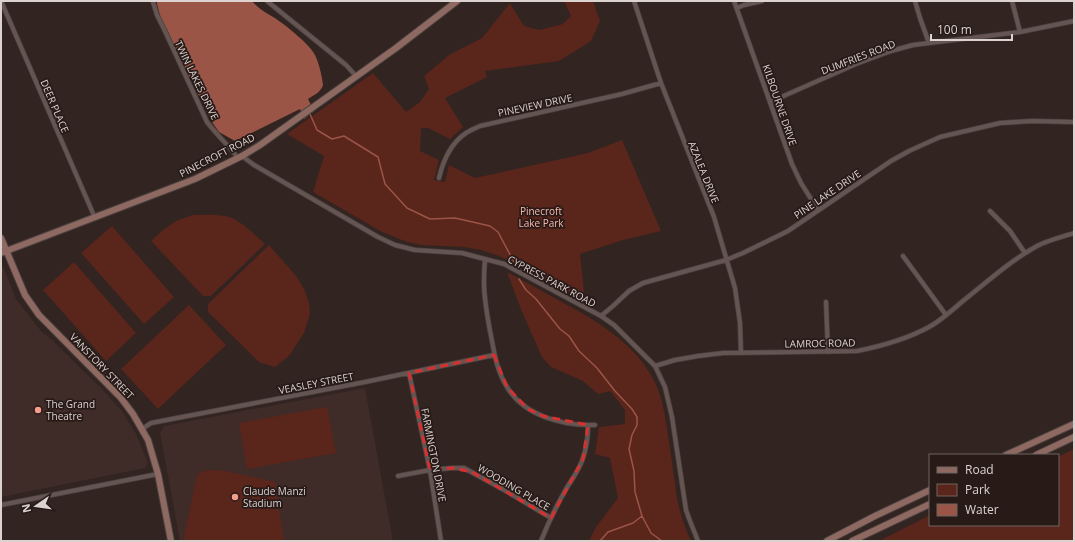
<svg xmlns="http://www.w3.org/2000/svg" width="1075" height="542" font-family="'Open Sans',sans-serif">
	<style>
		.built { fill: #3f2b27 }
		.green { fill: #5a251b }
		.water { fill: #9b5547 }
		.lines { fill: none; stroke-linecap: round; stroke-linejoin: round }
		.stream { stroke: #9b5547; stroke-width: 1.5 }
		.street-casing { stroke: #4b403e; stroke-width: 5.5 }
		.secondary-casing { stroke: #4b403e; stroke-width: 8 }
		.street { stroke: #655552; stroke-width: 4 }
		.secondary { stroke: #8e6961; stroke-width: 6 }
		.marked { fill: none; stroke: #d63130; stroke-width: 3; stroke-dasharray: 8 5; stroke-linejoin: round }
		.poi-dot { fill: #f49d8b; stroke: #271a17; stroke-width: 1.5 }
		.labels { text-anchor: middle; stroke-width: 3.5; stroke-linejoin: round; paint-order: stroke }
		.street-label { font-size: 10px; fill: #dcd3d1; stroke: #271a17 }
		.park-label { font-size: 10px; fill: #f8b9ac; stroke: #271a17 }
		.poi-label { font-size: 10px; fill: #dcd3d1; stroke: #271a17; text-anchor: start }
	</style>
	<rect width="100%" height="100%" fill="#312421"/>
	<path class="built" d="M1,264H2L16,299L41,331L51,339L100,387L122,411L136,434L146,458L148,463L145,468L1,497Z
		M365,388L393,541H180L160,433L164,426Z"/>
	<path class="green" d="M564,1H593L600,21L591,41L559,61L485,71L487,77L445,98L463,127L450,139L428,128H421L420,151L439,160L434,180L445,182L449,165L475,178L588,153L622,140L661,231L623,240L580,254L585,301L539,275L499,256L481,250L464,247L421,245L407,242L382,232L313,192L324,156L287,134L373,73L406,112L420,102L429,89L424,76L449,55L482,38L510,3L524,26L539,30L563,24L571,16Z
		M193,215C205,215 218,214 229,217C242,221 255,235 265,244L211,296H203L151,241L163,230L176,221Z
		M112,226L174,297L144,324L81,253Z
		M269,245L297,277L305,291L309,303L310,314L304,333L289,356L275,367L259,362L208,312V304Z
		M74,262L136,333L106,361L43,290Z
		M507,272C525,282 542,291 560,301C606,326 655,355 664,411C668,433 671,455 674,477C676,487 676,497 679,507C682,519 686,530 691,541H589L596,527L618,498L610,458L595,454L599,427L625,424V410L610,391L598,394L583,381L551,367L542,357L522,312Z
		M189,305L226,345L158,409L121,369Z
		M327,407L336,453L247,469L239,423Z
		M1074,449V541H879L930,515V525H1058V457Z
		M211,470L226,471L275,482L284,541H183L197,475L203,471Z"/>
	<path class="water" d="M157,1H252C259,10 269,14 279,21C288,27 311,46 315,55C319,63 322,76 323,85C321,92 314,95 308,99L314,111L304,119L300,109L235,141L219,132L212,122L161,19L157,4Z"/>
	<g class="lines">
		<path class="stream" d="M310,114L317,130L332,139L344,136L378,157L385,184L407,208L430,219L455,218L490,226L498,232L514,262
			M519,279L526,290L536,299L560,329L569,336L579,351L597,368L615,391L632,409L637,417V425L632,435L629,449L634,471L635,492L642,516L651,533L662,541
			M600,541L608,532L633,523L642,516"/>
		<defs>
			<path id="street" d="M1,1L95,218
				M267,1L346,65L356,76
				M634,1L661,83L714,217L735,288L740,323L741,353
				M734,1L792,164L801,183L818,210
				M915,1L920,18L929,43
				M1012,1L1020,32
				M153,2L157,15L164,29L207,122C217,135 228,145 238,158
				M737,8L744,5L762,1
				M770,102L856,64L891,51L913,45L929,43L1020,32L1074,21
				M242,156L254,165L378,237L395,245L415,250L462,253L504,264L601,316L614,325L655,366L665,387L672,417L686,510L690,521L698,541
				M439,178C443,161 451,143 466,133C470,130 476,128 480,126L622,94L661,83
				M990,211L1010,231L1025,253
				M903,256L946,315
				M485,259C484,272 483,285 485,298C486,309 488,320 490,331C494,350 496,370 507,387C524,416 563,426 595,425
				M826,302L828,352
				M601,316L613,306L629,291L643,283L726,260L743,253L788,231L891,161L909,151L940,137L1000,123L1032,121L1074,122
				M655,366L675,360L698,356L723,353L857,351C882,346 907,339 929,327C942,320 952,310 963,301C987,282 1010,261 1037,246C1048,240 1062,237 1074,233
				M409,373L430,470L441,541
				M142,429L151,423L365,382L494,355
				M398,476L430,470L452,468H464L506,491L551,518
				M1,505L158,474
				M541,541C548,523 556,507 565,491C571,480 579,471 583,458C587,447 588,437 588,425"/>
			<path id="secondary" d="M1,238L25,295L39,315L121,398L133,414L148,440L158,474L171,541
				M1,253L195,179L242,156L260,145L396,48L457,1
				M1006,455L1074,424
				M1036,455L1074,437
				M827,541L875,516L930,490
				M852,541L930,504"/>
		</defs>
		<use href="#street" class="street-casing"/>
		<use href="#secondary" class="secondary-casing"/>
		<use href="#street" class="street"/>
		<use href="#secondary" class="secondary"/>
	</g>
	<path class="marked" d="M494,355L507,387L528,409L543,416L588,425L583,459L551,518L472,472L452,468L430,470L409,373Z"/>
	<g class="poi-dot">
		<circle cx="38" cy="410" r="4"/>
		<circle cx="235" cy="497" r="4"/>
	</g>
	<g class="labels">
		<g class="street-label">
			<text transform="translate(858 57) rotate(-21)" y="4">DUMFRIES ROAD</text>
			<text transform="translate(197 80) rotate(64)" y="4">TWIN LAKES DRIVE</text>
			<text transform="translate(535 105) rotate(-12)" y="4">PINEVIEW DRIVE</text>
			<text transform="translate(780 105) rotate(71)" y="4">KILBOURNE DRIVE</text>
			<text transform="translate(55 106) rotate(67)" y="4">DEER PLACE</text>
			<text transform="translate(217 155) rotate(-27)" y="4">PINECROFT ROAD</text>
			<text transform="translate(704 172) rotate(68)" y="4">AZALEA DRIVE</text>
			<text transform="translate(827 194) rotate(-34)" y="4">PINE LAKE DRIVE</text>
			<text transform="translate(552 281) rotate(28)" y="4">CYPRESS PARK ROAD</text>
			<text transform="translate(820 343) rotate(-1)" y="4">LAMROC ROAD</text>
			<text transform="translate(102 366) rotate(46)" y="4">VANSTORY STREET</text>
			<text transform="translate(316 383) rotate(-11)" y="4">VEASLEY STREET</text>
			<text transform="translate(434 455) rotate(79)" y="4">FARMINGTON DRIVE</text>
			<text transform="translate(514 487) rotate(30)" y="4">WOODING PLACE</text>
		</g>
		<g class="park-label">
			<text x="541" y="215">Pinecroft<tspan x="541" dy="12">Lake Park</tspan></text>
		</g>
		<g class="poi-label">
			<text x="46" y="408">The Grand<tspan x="46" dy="12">Theatre</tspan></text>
			<text x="243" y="495">Claude Manzi<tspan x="243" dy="12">Stadium</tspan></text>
		</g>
	</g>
	<rect width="1075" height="542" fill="none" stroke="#dcd3d1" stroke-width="4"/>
	<rect x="929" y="454" width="130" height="72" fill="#271a17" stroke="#6f6461"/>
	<rect x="937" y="467" width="20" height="6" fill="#8e6961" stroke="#6f6461"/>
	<text x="965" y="474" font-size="12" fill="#dcd3d1">Road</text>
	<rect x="937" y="484" width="20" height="12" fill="#5a251b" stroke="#6f6461"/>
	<text x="965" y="494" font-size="12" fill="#dcd3d1">Park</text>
	<rect x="937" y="504" width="20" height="12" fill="#9b5547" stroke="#6f6461"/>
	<text x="965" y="514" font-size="12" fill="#dcd3d1">Water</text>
	<g transform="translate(36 506) rotate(257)" stroke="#271a17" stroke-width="3" paint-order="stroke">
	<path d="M0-3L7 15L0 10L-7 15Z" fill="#dcd3d1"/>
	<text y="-6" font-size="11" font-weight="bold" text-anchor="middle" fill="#dcd3d1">N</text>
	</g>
	<path d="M931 34v6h81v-6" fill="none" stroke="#dcd3d1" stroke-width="2"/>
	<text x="937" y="34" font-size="12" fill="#dcd3d1" stroke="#271a17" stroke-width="3" paint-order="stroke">100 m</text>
</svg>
